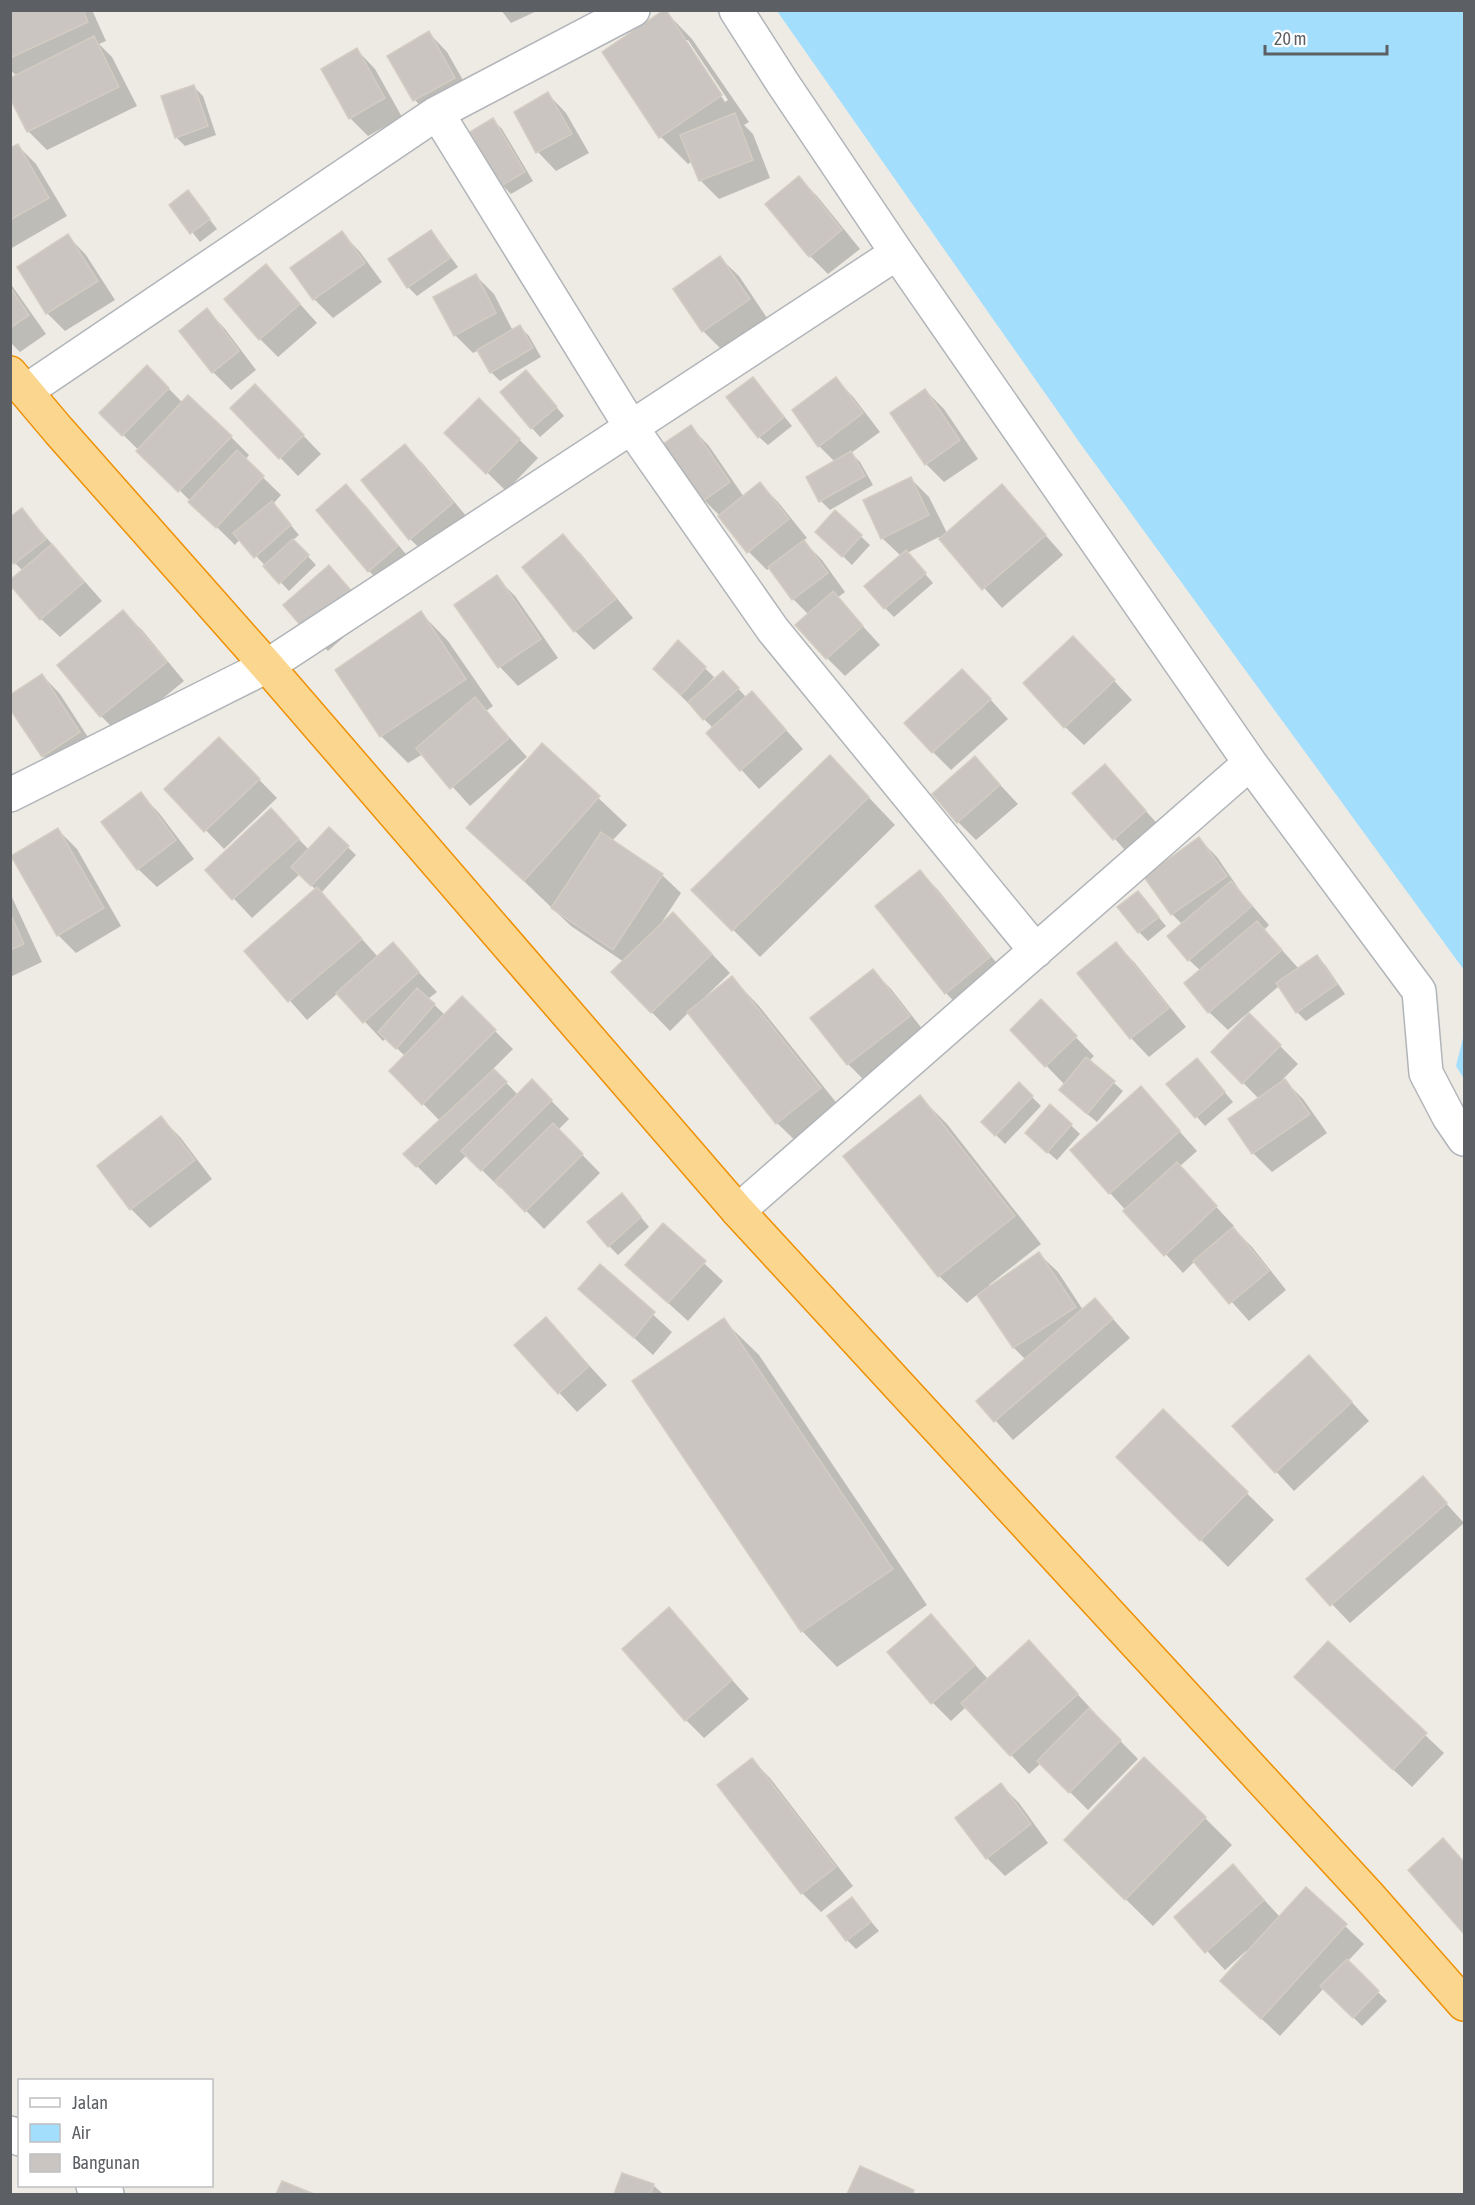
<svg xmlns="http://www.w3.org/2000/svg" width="1475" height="2205" font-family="'Asap Condensed',sans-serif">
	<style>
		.water { fill: #a4defd }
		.shadow { fill: #0003; fill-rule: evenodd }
		.building { fill: #cac5c1; stroke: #d3ccc2; stroke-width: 1.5 }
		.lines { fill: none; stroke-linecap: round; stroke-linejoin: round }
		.minor-casing { stroke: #b1b5b9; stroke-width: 36 }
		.highway-casing { stroke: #ee9004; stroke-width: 36 }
		.minor { stroke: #fff; stroke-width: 33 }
		.highway { stroke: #fbd68e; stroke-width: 33 }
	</style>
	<rect width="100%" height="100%" fill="#eeebe4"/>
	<path class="water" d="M777,11H1464V970L1082,446Z
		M1464,1034V1079L1456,1066Z"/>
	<path class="shadow" d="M13,10H92L106,41L99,44L112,57L137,106L47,150L28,131L10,95L17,76L10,70V12Z
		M501,10H539L511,23Z
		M665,11L692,39L749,122L744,125L753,134L770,178L719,199L701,181L693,161L688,164L661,137L604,52ZM684,40H688L728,100L725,102Z
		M429,33L447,52L472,96L433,119L415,100L390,56Z
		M357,50L375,69L402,117L368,136L350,118Z
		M194,87L203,96L216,135L185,146L176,137Z
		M548,94L566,113L589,153L556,171L538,152L516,113Z
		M493,120L502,129L533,181L511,194L502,185Z
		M18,146L36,164L67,216L10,249V150Z
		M799,178L817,196L860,249L828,274L810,256Z
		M188,192L217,229L200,242L171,205Z
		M431,232L439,241L458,267L417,296L408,287Z
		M342,233L360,252L382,282L333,318L314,299L292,269Z
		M68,236L86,255L115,300L65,331L47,313Z
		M720,258L739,276L767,318L721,349L703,331Z
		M266,266L317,323L278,357L260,339Z
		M476,276L494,294L513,331L520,327L529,336L541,357L500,381L491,372L479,350L473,353L455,335Z
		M10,283L46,334L20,352L10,342Z
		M207,310L225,329L256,370L231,390L213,372Z
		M147,367L183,403L231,437L249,455L245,460L281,495L273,504L299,535L293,540L316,565L289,591L240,539L235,545L101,413Z
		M753,379L792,426L768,445L759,437Z
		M836,379L854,398L880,432L851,453L860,462L873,485L830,510L821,501L835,462L819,446Z
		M534,381L564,416L540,437L532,428Z
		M925,390L944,409L978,459L944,482L926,464Z
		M479,400L538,458L506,491L447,433Z
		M273,404L321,454L298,476L232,408Z
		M691,427L709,446L744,497L760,484L778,502L807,538L803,541L822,560L845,592L837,598L880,645L845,676L827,658L809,615L793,599L770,568L767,570L749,552L720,516L704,500Z
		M405,446L423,464L471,522L429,557L410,539L363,481Z
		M911,479L929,497L947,533L1002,486L1063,555L1002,608L939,537L907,553L933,583L894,617L885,608L901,556L882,538Z
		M346,487L365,505L415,565L387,589L369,571Z
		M22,510L102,601L60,637L41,619L23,571L15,563Z
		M835,512L870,545L852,565L826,540Z
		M563,536L581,554L633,618L594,650L575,631L524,568Z
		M329,567L371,613L328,651L310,633Z
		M496,577L515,596L558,658L518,686L500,667L456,605Z
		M123,612L142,630L184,681L119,734L101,716Z
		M421,613L448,641L493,706L486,711L527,757L470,806L423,754L408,763L381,736Z
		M678,642L714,677L707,685L708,686L732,682L747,698L770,712L803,749L759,789L708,733L713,728L663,678Z
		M1091,656L1132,700L1084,745L1065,727Z
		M42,675L60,694L97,751L62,775L43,756L10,706Z
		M981,689L1008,719L951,770L933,752Z
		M219,739L277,798L224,849L166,789Z
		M543,746L627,825L612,841L662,875L681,893L660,925L691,932L730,973L706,996L707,998L732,978L759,1006L847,1116L805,1150L777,1123L689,1012L670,1031L613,972L624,962L571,926L468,828Z
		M975,758L1018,804L976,840L958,822Z
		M1105,766L1163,830L1132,858L1074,793Z
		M857,785L895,825L760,957L694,890Z
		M141,794L159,813L194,859L157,887L138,869Z
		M271,810L309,850L329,829L356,855L321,893L378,957L393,944L437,992L428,999L445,1015L480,1016L513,1049L493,1069L518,1095L532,1081L569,1119L558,1130L600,1173L544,1229L502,1186L500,1188L467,1155L436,1185L405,1154L440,1121L391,1071L405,1056L386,1038L383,1041L338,993L307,1020L246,951L316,890L300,874L252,918L207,870Z
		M58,830L77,849L121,926L76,953L58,935Z
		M1199,839L1217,857L1243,895L1269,925L1264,930L1299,969L1317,957L1326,966L1345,994L1306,1021L1297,1012L1279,986L1228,1030L1209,1012L1201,971L1189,960L1183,925L1172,914Z
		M920,872L938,890L1007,976L964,1012L946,993L877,906Z
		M10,893L42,962L10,977Z
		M1138,893L1166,926L1148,941L1139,932Z
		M1116,944L1134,962L1186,1027L1149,1057L1131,1038L1079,974Z
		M873,971L891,989L927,1035L867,1083L848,1064L812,1018Z
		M1249,1015L1298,1064L1283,1079L1303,1099L1327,1133L1272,1172L1253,1153L1230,1120L1259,1099L1213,1052Z
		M1059,1020L1094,1056L1089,1061L1123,1091L1097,1122L1069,1099L1065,1085L1012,1030Z
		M1205,1069L1233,1102L1205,1126L1168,1084Z
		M1019,1084L1041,1106L1005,1144L983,1122Z
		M1141,1088L1197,1151L1179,1167L1234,1226L1232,1227L1252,1247L1286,1290L1249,1321L1195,1261L1183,1273L1110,1193Z
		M920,1097L947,1124L1041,1244L989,1285L991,1287L1039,1254L1058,1272L1083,1310L1113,1319L1130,1338L1013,1440L978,1401L1026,1360L1014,1348L978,1294L967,1303L939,1276L845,1156Z
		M1051,1106L1080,1134L1057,1160L1036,1142Z
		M161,1118L180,1137L212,1179L150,1228L131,1209L99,1166Z
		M630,1204L649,1227L618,1255L609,1246Z
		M663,1225L723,1281L688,1321L646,1283Z
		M600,1266L672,1332L653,1355L580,1289Z
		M723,1320L759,1355L927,1605L837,1667L802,1631L634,1381Z
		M564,1338L607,1385L577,1412L516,1346Z
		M1327,1375L1369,1421L1294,1491L1234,1426Z
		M1163,1411L1274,1520L1228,1567L1118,1457Z
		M1423,1478L1464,1523L1350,1623L1308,1579Z
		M669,1609L749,1699L704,1738L686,1720Z
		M931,1616L988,1679L1029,1642L1095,1713L1094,1714L1138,1759L1088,1810L1041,1763L1029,1774L966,1707L951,1721L932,1702Z
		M1328,1643L1444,1753L1412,1787L1314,1696Z
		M752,1760L770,1778L853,1886L821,1912L802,1893L719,1786Z
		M1001,1785L1019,1803L1048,1843L1005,1876L987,1858Z
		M1205,1818L1232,1845L1153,1926L1093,1867Z
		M1443,1840L1464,1862V1932L1410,1870Z
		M1233,1866L1280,1917L1306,1889L1364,1944L1347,1962L1387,2001L1362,2026L1324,1988L1280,2036L1240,1999L1248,1952L1246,1951L1225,1970L1176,1918Z
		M852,1899L879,1931L856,1949L847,1940Z
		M860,2168L913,2192L916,2194H849Z
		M623,2175L653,2185L663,2194H616Z"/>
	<path class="building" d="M10,10H83L88,22L10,58Z
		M664,10H666L722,95L659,138L602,52Z
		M429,31L455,78L413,101L387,56Z
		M94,36L119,87L27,132L10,98V78Z
		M357,48L385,98L349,119L321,69Z
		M194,85L208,126L175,138L161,96Z
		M548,92L572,134L536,153L514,112Z
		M735,113L753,160L699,181L680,135Z
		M493,118L525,172L501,186L470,132Z
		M18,144L49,198L10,220V148Z
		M799,176L842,230L809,257L765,204Z
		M188,190L210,219L190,234L169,205Z
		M431,230L450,258L407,288L388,259Z
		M342,231L365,263L313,300L290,268Z
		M68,234L98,281L46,314L17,267Z
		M720,256L750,299L702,332L673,289Z
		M266,264L300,304L259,340L224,299Z
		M476,274L496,313L454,336L433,297Z
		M10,287L29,315L10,328Z
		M207,308L239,351L212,373L179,331Z
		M520,325L533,348L490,373L477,350Z
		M147,365L169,388L122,436L99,413Z
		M526,370L557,407L531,429L500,392Z
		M753,377L784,417L758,438L726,397Z
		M836,377L863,413L818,447L792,410Z
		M255,384L304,435L279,459L230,408Z
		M925,389L960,440L925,465L890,413Z
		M188,395L232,436L178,492L136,451Z
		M479,398L520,439L486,474L444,433Z
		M691,425L730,482L703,501L663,444Z
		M405,444L453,503L409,540L361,480Z
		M237,450L264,476L216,528L188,502Z
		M851,451L865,476L819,502L806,477Z
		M911,477L929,515L881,539L863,500Z
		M760,482L789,519L747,553L718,516Z
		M346,484L398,546L368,572L316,510Z
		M1002,484L1046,535L982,590L939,539Z
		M272,501L291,525L254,558L233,533Z
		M22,508L46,539L14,564L10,560V517Z
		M835,510L862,535L842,557L815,532Z
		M563,534L616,599L574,632L522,567Z
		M293,539L309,555L279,584L263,566Z
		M804,540L828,573L792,600L768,567Z
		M52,544L84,582L40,620L10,585V580Z
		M906,550L926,573L884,609L864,586Z
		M329,565L354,594L308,634L283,605Z
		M497,575L541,639L498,668L454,605Z
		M833,591L863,626L826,659L795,625Z
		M123,610L167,662L100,717L57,665Z
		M421,611L466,679L380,737L335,670Z
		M1073,636L1115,680L1064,728L1023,683Z
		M678,640L706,667L681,695L653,669Z
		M962,669L991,699L932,753L904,723Z
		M723,671L739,688L703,720L688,702Z
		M42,674L80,732L42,757L10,709V695Z
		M752,691L786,730L740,771L706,733Z
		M475,697L509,738L450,789L416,748Z
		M219,737L260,779L204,832L164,789Z
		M542,743L600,796L524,881L466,828Z
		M830,755L869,797L732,931L691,890Z
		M975,756L1000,785L957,823L932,794Z
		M1105,764L1146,811L1113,840L1072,793Z
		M141,792L176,840L137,870L101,822Z
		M271,808L299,839L232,900L205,870Z
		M329,827L349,846L311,886L291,867Z
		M58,828L104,908L57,936L11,856Z
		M601,832L663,874L613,950L551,908Z
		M1199,837L1227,876L1171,915L1144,877Z
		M920,870L990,957L945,994L875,906Z
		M1231,881L1252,906L1188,961L1167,936Z
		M317,887L362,939L288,1002L244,951Z
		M1138,891L1159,917L1138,933L1117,907Z
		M673,912L712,954L651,1013L611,972Z
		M10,913L24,944L10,950Z
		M1257,921L1282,950L1208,1013L1184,983Z
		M393,942L419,972L363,1023L336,993Z
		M1116,942L1169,1008L1130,1039L1077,973Z
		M1317,955L1337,984L1296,1013L1276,983Z
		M873,969L910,1016L847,1065L810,1018Z
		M732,976L821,1088L776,1124L687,1012Z
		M417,988L435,1004L396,1049L378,1032Z
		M462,996L496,1030L422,1105L389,1071Z
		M1041,999L1077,1036L1045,1067L1010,1030Z
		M1249,1013L1281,1045L1242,1084L1211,1052Z
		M1086,1057L1115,1081L1087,1114L1059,1090Z
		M1197,1058L1225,1092L1195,1118L1166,1084Z
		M494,1069L507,1082L416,1167L403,1154Z
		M532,1079L552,1100L481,1171L461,1151Z
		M1285,1079L1310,1114L1252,1154L1228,1119Z
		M1019,1082L1033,1096L995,1136L981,1122Z
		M1141,1086L1180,1131L1109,1194L1070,1150Z
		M920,1095L1015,1216L938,1277L843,1156Z
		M1050,1104L1072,1124L1047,1153L1025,1133Z
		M161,1116L195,1160L130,1210L97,1166Z
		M553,1123L583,1154L525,1212L495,1181Z
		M1177,1162L1217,1206L1164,1256L1123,1211Z
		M622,1193L641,1217L608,1247L587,1222Z
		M663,1223L706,1261L668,1303L625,1265Z
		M1233,1227L1269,1271L1229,1304L1193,1261Z
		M1039,1252L1076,1307L1013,1348L977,1295Z
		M600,1264L655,1312L634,1338L578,1289Z
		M1095,1298L1113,1319L994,1422L976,1401Z
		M546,1317L589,1366L558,1394L514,1345Z
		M724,1318L893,1569L801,1632L632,1381Z
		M1309,1355L1352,1402L1275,1473L1232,1426Z
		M1163,1409L1248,1492L1200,1541L1116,1457Z
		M1423,1476L1447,1503L1330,1606L1306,1579Z
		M669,1607L732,1680L685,1721L622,1649Z
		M931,1614L975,1665L931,1704L887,1652Z
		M1029,1640L1078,1694L1010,1756L961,1703Z
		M1328,1641L1427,1733L1393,1770L1294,1677Z
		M1089,1708L1121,1740L1069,1793L1037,1761Z
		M1144,1757L1206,1817L1125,1900L1064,1840Z
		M752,1758L836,1867L801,1894L717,1785Z
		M1001,1783L1031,1824L986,1859L955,1818Z
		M1443,1838L1464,1862V1934L1408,1870Z
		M1233,1864L1264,1900L1205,1953L1174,1917Z
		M1306,1887L1347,1924L1261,2019L1220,1981Z
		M852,1897L871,1922L846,1941L827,1916Z
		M1347,1959L1379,1991L1353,2018L1320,1986Z
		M860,2166L914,2190L912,2194H847Z
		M622,2173L654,2184L651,2194H614Z
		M282,2181L314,2194H276Z"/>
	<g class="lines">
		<defs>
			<path id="minor" d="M736,10L782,82L897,253L1250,763L1419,991L1426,1073L1449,1117L1464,1139
				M437,113L631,427L773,630L1036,951
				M26,391L437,113L633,10
				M10,795L267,666L897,253
				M738,1211L1250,763
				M10,2133L20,2139
				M93,2186L107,2194"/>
			<path id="highway" d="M10,373L59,431L267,666L738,1211L1368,1895L1464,2004"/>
		</defs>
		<use href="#minor" class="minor-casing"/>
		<use href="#highway" class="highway-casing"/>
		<use href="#minor" class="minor"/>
		<use href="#highway" class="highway"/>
	</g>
	<rect width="1475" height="2205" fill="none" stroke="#5c6064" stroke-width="24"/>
	<rect x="18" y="2079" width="195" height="108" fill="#ffffff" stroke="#bebfc1" stroke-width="1.5"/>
	<rect x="30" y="2098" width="30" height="9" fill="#ffffff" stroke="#bebfc1" stroke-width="1.5"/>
	<text x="72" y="2109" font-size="18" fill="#5c6064">Jalan</text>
	<rect x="30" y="2124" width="30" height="18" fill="#a4defd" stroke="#bebfc1" stroke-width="1.5"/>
	<text x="72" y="2139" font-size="18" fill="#5c6064">Air</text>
	<rect x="30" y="2154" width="30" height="18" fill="#cac5c1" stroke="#bebfc1" stroke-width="1.5"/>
	<text x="72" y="2169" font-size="18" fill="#5c6064">Bangunan</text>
	<path d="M1265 45v9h122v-9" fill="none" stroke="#5c6064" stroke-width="3"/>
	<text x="1274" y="45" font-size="18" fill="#5c6064" stroke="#ffffff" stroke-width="4.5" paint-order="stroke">20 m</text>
</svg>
